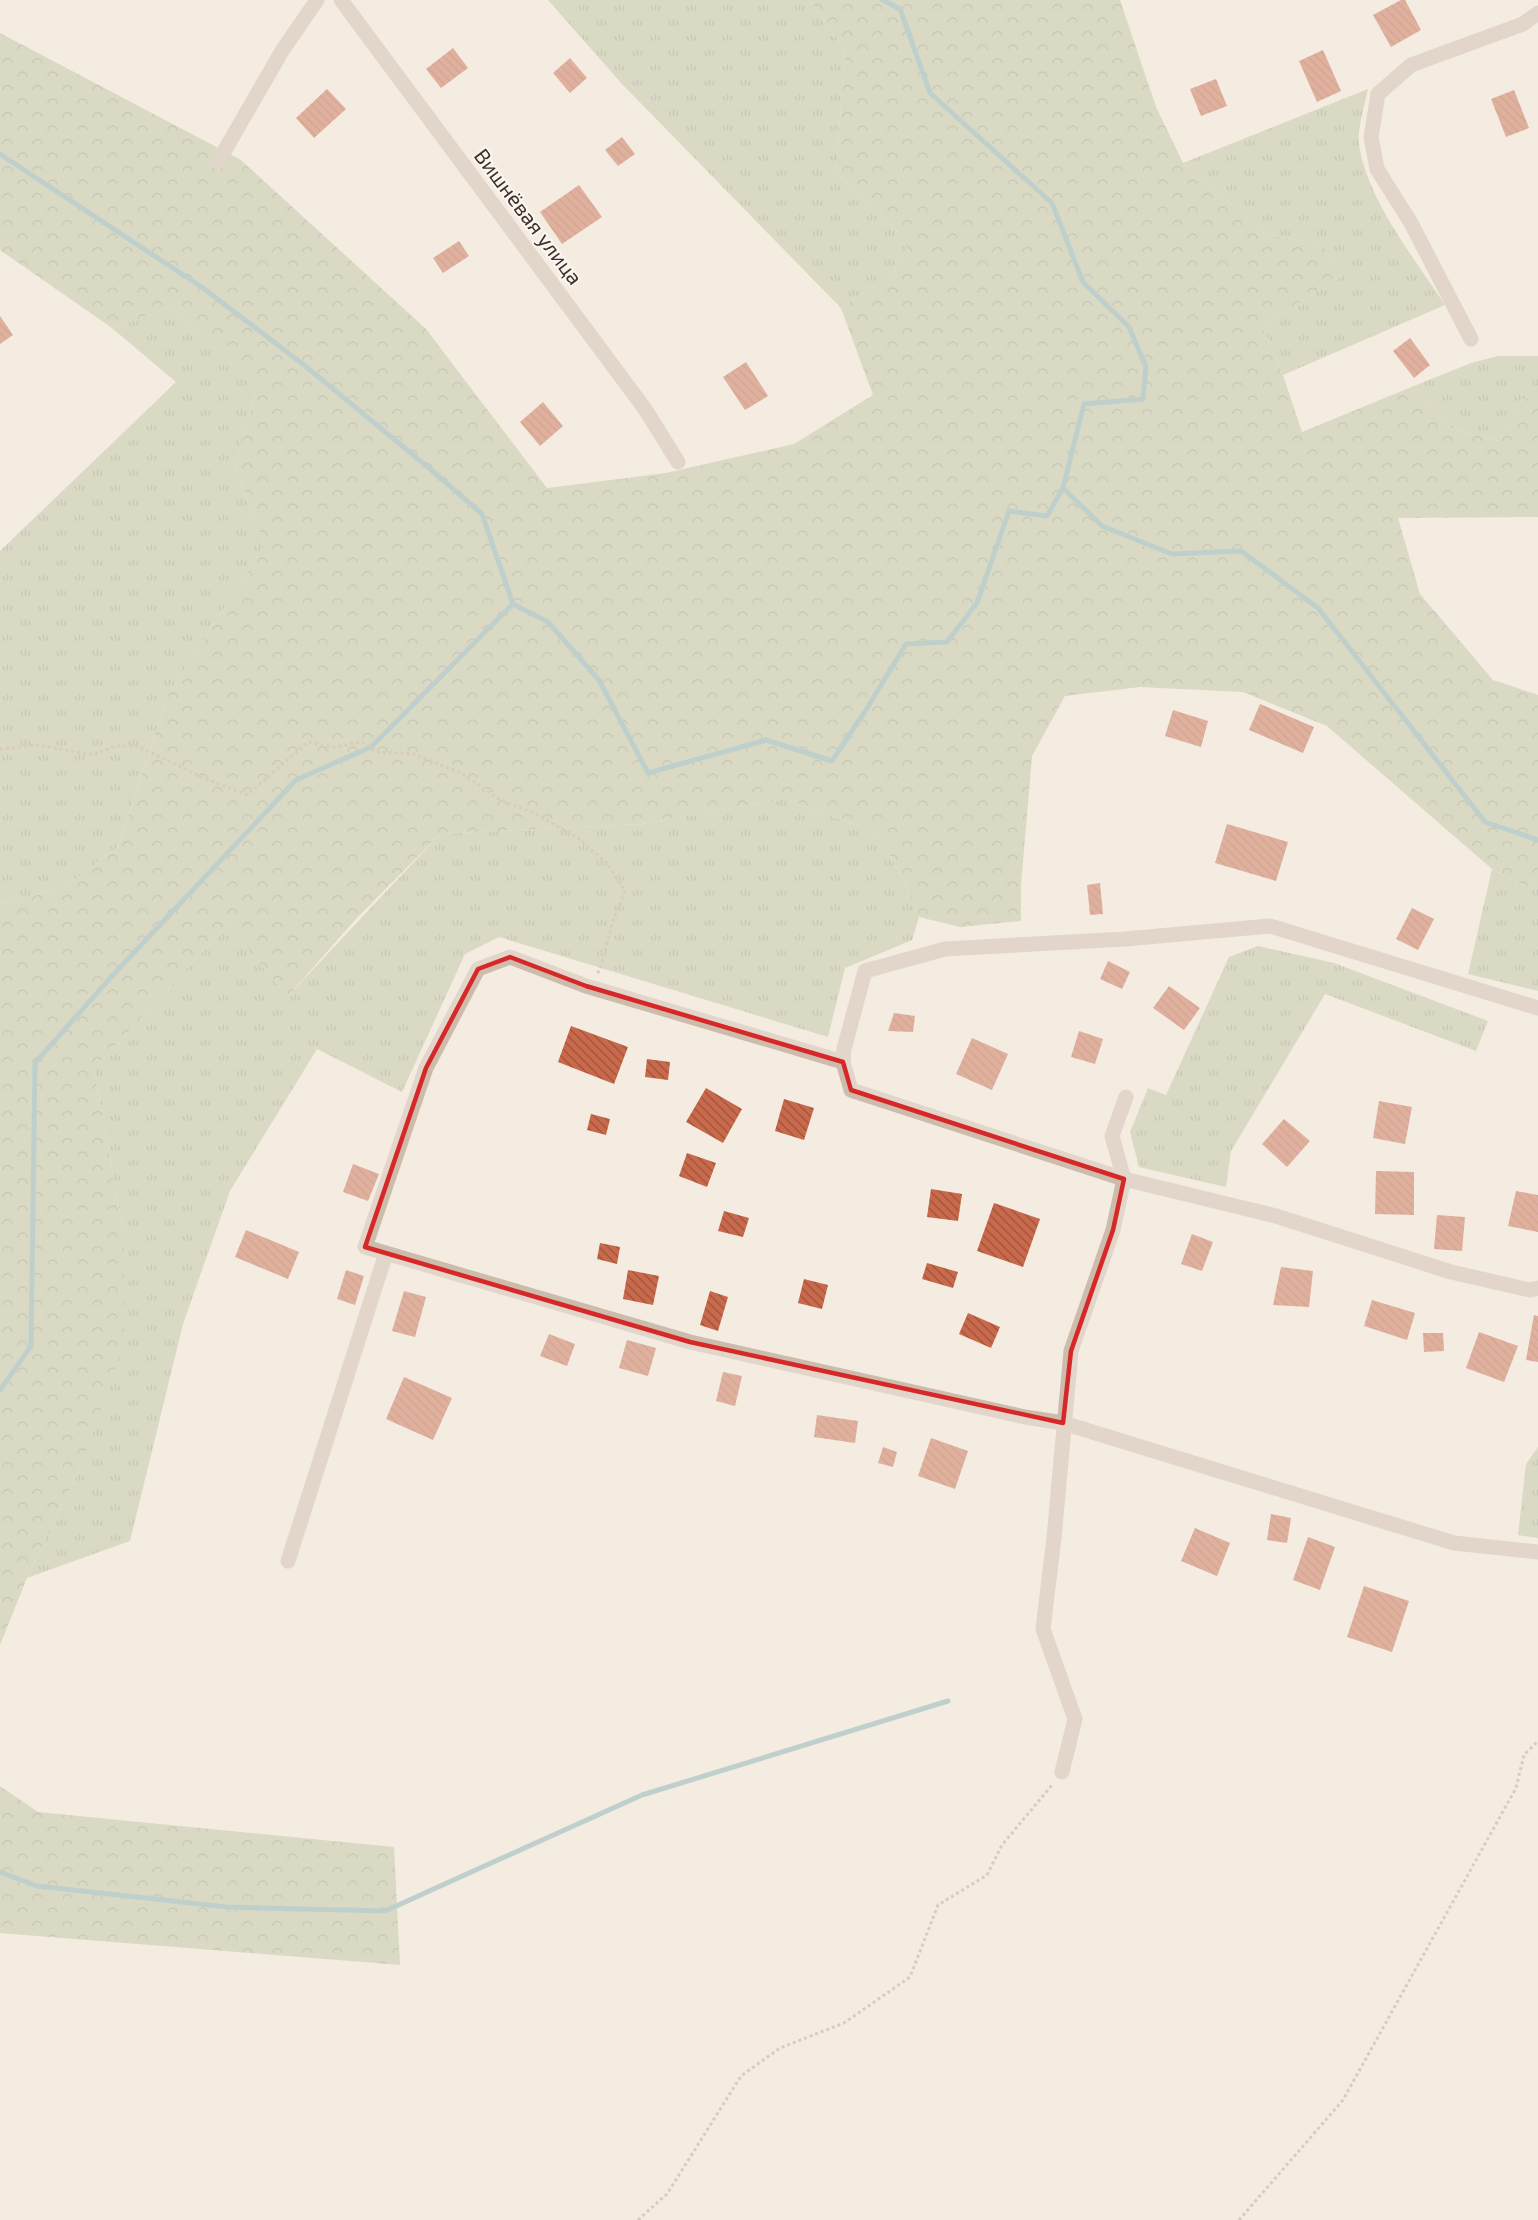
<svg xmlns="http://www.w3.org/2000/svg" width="1538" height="2220" font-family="'Exo 2',sans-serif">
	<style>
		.grass { fill: url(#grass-tufts) }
		.forest { fill: url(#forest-crowns) }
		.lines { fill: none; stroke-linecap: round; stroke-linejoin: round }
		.stream { stroke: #7fb0b2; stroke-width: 5 }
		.building { fill: url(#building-back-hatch) }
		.path { stroke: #b9a596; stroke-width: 3; stroke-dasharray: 3 3; stroke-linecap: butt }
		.minor { stroke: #cdbbac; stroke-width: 15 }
		.marked { fill: none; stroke: #d62828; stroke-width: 4.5; stroke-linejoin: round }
		.labels { text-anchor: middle; stroke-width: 4.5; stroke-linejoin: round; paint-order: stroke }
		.street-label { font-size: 21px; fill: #3b302b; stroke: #fbf5ee }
	</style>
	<defs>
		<pattern id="grass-tufts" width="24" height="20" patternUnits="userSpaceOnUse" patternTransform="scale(1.5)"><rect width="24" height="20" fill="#b8c4a0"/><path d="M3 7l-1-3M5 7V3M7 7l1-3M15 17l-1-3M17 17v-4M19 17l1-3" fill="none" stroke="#97a083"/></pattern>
		<pattern id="forest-crowns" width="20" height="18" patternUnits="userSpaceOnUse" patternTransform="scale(1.5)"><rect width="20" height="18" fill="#b8c4a0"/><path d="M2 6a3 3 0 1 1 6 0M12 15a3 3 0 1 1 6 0" fill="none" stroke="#97a083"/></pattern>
		<pattern id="building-back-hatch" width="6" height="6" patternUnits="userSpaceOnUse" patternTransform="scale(1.5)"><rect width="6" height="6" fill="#c8694b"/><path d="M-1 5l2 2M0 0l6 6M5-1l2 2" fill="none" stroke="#a4573f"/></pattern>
	</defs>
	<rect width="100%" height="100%" fill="#f4ebe1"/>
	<path class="grass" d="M548,0H809L845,50L836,172L910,243L891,276L841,308L622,84Z
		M1368,89C1365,104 1357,129 1359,144C1366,198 1415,259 1445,305L1283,375L1262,325L1342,276L1322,244L1265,234L1183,163Z
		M172,307L257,388L235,467L265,545L168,695L118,847L65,887L0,904V551L176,382L112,328Z
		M1498,356H1538V399H1522L1499,441L1452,429L1409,388L1471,363Z
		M784,799L875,832L902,876L919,917L912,940L845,968L828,1037L499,937L465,954L402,1092L317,1049L230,1191L183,1324L130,1541L27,1578L81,1466L124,1235L94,1069L227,925L288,996L440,834L641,824Z
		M1492,869L1528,888L1538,883V991L1468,974Z
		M1258,946L1334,963L1488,1021L1476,1051L1325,994L1231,1151L1226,1187L1139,1167L1130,1132L1148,1088L1166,1095L1229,957Z
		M1538,1447V1538L1518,1535L1526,1464Z"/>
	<path class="forest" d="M809,0H1120L1156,107L1183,163L1265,234L1322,244L1342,276L1262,325L1283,375L1302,432L1409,388L1452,429L1499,441L1522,399H1538V517L1398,518L1420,594L1493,680L1538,695V883L1528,888L1492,869L1327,726L1243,692L1140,687L1065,696L1032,756L1021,885V921L960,927L919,917L902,876L875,832L784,799L641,824L440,834L356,919L288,996L227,925L94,1069L124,1235V1345L81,1466L27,1578L0,1645V904L65,887L118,847L168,695L265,545L235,467L257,388L172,307L112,328L0,250V33L241,160L426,329L547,488L666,473L794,444L873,395L841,308L891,276L910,243L836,172L845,50Z
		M0,1786L38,1812L394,1847L400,1965L0,1933Z"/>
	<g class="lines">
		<path class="stream" d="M0,154L203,288L304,365L429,468L482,514L513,604
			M1063,488L1102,526L1172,554L1241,551L1318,608L1485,822L1538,840
			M0,1390L31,1346L35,1063L112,976L296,780L371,747L513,604L548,622L599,680L648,773L766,740L832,761L866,710L906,644L947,642L977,603L1009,511L1047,516L1063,488L1084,404L1143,399L1146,367L1129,327L1083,282L1052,203L930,93L900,9L883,0
			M0,1872L37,1886L227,1907L385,1911L642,1795L948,1701"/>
	</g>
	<path class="building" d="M1401,0H1405L1421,30L1391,47L1373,15Z
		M453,48L468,68L441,88L426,69Z
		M1323,50L1341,91L1317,102L1299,61Z
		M570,58L587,78L570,93L553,73Z
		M1216,79L1227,106L1201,116L1190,89Z
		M327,89L346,109L314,138L296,118Z
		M1514,90L1529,128L1506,137L1491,99Z
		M622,137L635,154L618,166L605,150Z
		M579,185L602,217L562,244L540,212Z
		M459,241L469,256L443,273L433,258Z
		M0,316L13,335L0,344Z
		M1410,338L1430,365L1414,378L1393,351Z
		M746,362L768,396L745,410L723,377Z
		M543,402L563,426L540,446L520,422Z
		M1260,704L1314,727L1303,753L1249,730Z
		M1173,710L1208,721L1201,747L1165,736Z
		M1227,824L1288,842L1276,881L1215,863Z
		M1100,883L1103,914L1090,915L1087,885Z
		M1412,908L1434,919L1418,950L1396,939Z
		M1108,961L1130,972L1122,989L1100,979Z
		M1169,986L1200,1008L1184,1030L1153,1008Z
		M894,1013L915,1016L913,1032L888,1031Z
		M571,1026L628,1047L614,1084L558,1062Z
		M1079,1031L1103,1039L1095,1064L1071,1057Z
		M972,1038L1008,1054L992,1090L956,1074Z
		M647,1059L670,1062L668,1080L645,1077Z
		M706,1088L742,1109L723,1143L686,1122Z
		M784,1099L814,1108L804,1140L775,1131Z
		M1379,1101L1412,1107L1405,1144L1373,1138Z
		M591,1114L610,1119L606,1135L587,1130Z
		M1284,1119L1310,1141L1287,1167L1262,1144Z
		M687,1153L716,1163L707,1187L679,1176Z
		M353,1164L379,1174L368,1201L343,1192Z
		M1376,1171L1414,1172V1215L1375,1214Z
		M931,1189L962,1194L958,1221L927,1217Z
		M1516,1191L1538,1195V1232L1508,1226Z
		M994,1203L1040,1219L1023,1267L977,1251Z
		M724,1211L749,1218L743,1237L718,1231Z
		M1437,1215L1465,1217L1462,1251L1434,1249Z
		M246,1230L299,1252L288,1279L235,1257Z
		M1192,1234L1213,1242L1202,1271L1181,1264Z
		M600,1243L620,1247L617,1264L597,1259Z
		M927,1263L958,1272L953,1288L922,1279Z
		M1281,1267L1313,1271L1309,1307L1273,1305Z
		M346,1270L364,1276L355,1305L337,1299Z
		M628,1270L659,1276L653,1305L623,1299Z
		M804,1279L828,1285L822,1309L798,1303Z
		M404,1291L426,1297L415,1337L392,1331Z
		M710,1291L728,1297L718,1331L700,1325Z
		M1372,1300L1415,1313L1407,1340L1364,1326Z
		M968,1313L1000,1327L991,1348L959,1334Z
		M1534,1315L1538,1316V1362L1526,1360Z
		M1479,1332L1518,1346L1504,1382L1466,1368Z
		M1423,1333H1443L1444,1351L1424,1352Z
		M549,1334L575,1344L567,1366L540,1356Z
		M627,1340L656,1348L648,1376L619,1368Z
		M723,1372L742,1376L735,1406L716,1401Z
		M404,1377L452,1398L433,1440L386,1419Z
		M817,1415L858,1421L855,1443L814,1437Z
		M931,1438L968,1451L955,1489L918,1476Z
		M883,1447L897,1452L893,1467L878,1463Z
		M1271,1514L1291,1518L1287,1543L1267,1540Z
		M1195,1528L1230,1543L1217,1576L1181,1561Z
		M1308,1537L1335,1547L1320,1590L1293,1580Z
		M1364,1586L1409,1601L1392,1652L1347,1637Z"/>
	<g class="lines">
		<path class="path" d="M0,749L38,745L93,755L115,746H137L204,778L247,795L308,742C316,743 324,746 332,747C348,747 362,734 375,752L413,754L459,772L499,799L538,815L579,839L607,863L625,891L613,921L600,970L597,973
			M638,2220L667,2194L741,2076L780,2048L844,2023L910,1977L938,1905L987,1875L1002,1845L1052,1785
			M1239,2220L1343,2100L1516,1788L1524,1755L1538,1741"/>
		<path class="minor" d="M341,0L645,409L678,462
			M218,162L282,51L317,0
			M1471,339L1411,223L1377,169L1371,137L1378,94L1411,65L1523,24L1538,13
			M843,1062L844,1049L865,971L945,949L1125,939L1270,926L1538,1008
			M1538,1288L1530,1290L1451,1272L1276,1216L1124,1179L851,1090L843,1062L586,986L510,957L478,969L426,1068L365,1247L690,1342L1025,1417L1063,1423L1454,1543L1538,1552
			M288,1561L386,1253
			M1062,1772L1075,1719L1043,1629L1054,1538L1071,1351L1113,1230L1124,1179L1112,1136L1126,1097"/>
	</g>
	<path d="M0 0H1538V2220H0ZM510,957L586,986L843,1062L851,1090L1124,1179L1113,1230L1071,1351L1063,1423L690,1342L365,1247L426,1068L478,969Z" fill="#f4ebe1" fill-opacity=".55" fill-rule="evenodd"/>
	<path class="marked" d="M510,957L586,986L843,1062L851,1090L1124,1179L1113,1230L1071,1351L1063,1423L690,1342L365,1247L426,1068L478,969Z"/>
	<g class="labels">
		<g class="street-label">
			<text transform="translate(528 217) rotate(53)" y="7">Вишнёвая улица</text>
		</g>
	</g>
</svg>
